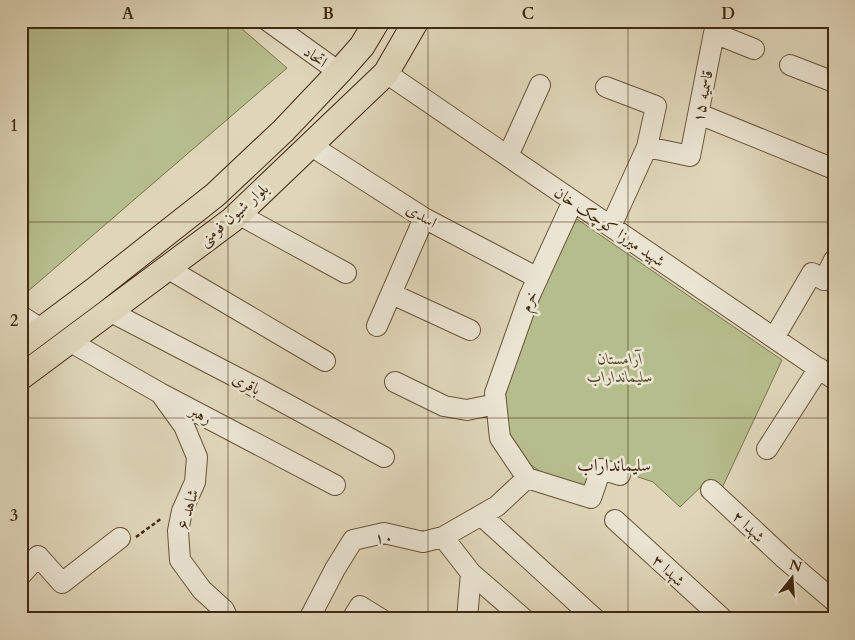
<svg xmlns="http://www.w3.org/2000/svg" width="855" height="640" font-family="Cardo,Amiri,serif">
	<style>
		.green { fill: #b6bd8c; stroke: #7c734e }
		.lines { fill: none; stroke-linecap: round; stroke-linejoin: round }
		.minor-casing { stroke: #6a543a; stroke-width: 22 }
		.major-casing { stroke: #432910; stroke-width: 27 }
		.path { stroke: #432910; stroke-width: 2.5; stroke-dasharray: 4 2.5; stroke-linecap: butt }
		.minor { stroke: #eae4d2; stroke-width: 20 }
		.major { stroke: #dfd6b9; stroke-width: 25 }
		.grid { fill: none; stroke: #432910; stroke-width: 1; stroke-opacity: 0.55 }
		.labels { text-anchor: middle; stroke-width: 5; stroke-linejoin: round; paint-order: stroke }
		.street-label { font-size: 16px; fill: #432910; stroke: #eae4d2 }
		.park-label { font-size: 16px; font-style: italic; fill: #5a4729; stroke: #eae4d2 }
		.neighbourhood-label { font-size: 18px; fill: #432910; stroke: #eae4d2 }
		.neatline { fill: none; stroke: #432910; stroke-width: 2 }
		.grid-label { font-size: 16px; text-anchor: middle; font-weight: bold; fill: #432910 }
	</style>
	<rect width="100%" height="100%" fill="#dfd6b9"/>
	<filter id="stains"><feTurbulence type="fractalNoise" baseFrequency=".004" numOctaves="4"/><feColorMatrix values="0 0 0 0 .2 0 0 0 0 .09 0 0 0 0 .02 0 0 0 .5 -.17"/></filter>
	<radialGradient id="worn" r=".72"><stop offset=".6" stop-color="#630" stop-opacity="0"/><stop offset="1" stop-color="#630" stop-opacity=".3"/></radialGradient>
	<path class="green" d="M21,21H233L287,68L27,292L21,288Z
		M574,217L782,360L722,488L708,480L680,507L653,482L597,463L588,491L550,478L512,452L505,415L506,385L520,346Z"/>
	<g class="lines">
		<defs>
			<path id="minor" d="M268,21L339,72
				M790,65L834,82
				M386,73L834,379
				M606,87L656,106L647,147L611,226
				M699,114L834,169
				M310,145L424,218L538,278
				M647,147L690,156L714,33L754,49
				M508,156L540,85
				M238,214L346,273
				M167,268L325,361
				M392,294L470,330
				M109,311L259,389L384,457
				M21,316L41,329
				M377,326L424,218
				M774,338L812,273L824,280L834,260
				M69,341L160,393L335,485
				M395,382L444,406L467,410L496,404
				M163,397L184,426L197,457L195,482L182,511L178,531L180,560L202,590L224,610L228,619
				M767,449L819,368
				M527,478L591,498L601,469L620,475
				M711,490L785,559L834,601
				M482,516L595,619
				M615,520L723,619
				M443,537L471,573L524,619
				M21,575L38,556L62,583L120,538
				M309,619L335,569L353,540L384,533L423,542L443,537L497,506L527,478L500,438L495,393L529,297L573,201
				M352,619L360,606L381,619
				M467,619L471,573"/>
			<path id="major" d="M21,345L92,292L215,195L283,131L339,72L362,46L377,21
				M21,377L232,220L386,73L416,21"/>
		</defs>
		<use href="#minor" class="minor-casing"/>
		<use href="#major" class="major-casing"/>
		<path class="path" d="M136,537L162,518"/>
		<use href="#minor" class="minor"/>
		<use href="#major" class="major"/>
	</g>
	<path class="grid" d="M228,21V619M428,21V619M628,21V619M21,222H834M21,418H834"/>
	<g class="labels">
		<g class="street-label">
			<text transform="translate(316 56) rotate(36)" y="6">اتحاد</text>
			<text transform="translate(702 96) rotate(-79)" y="6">قاسمیه ۱۵</text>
			<text transform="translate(233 214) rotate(-41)" y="6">بلوار شیون فومنی</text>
			<text transform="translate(422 215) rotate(31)" y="6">اسدی</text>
			<text transform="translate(610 226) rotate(34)" y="6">شهید میرزا کوچک خان</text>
			<text transform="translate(528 301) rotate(-68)" y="6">خرم</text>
			<text transform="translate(247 383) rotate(28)" y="6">باقری</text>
			<text transform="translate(201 414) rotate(28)" y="6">رهبر</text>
			<text transform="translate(187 509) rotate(-73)" y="6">شاهد ۶</text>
			<text transform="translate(749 526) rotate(43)" y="6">شهدا ۲</text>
			<text x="384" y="543">۱۰</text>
			<text transform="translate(669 570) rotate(43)" y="6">شهدا ۳</text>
		</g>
		<g class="park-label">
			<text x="620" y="364">آرامستان<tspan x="620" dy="18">سلیمانداراب</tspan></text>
		</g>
		<g class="neighbourhood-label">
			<text x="614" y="471">سلیمانداراب</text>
		</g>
	</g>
	<rect width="855" height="640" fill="none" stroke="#dfd6b9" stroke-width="55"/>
	<g transform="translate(792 578) rotate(17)" stroke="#eae4d2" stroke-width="4" paint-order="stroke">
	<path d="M0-4L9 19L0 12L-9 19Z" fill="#432910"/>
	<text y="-8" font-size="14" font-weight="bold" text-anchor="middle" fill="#432910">N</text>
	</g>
	<rect x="28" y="28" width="800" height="584" class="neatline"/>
	<g class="grid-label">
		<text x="128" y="19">A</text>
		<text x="328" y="19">B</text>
		<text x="528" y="19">C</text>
		<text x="728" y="19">D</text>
		<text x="14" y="131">1</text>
		<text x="14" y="326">2</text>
		<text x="14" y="521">3</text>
	</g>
	<rect width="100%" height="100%" filter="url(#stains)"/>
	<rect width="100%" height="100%" fill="url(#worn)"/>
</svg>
